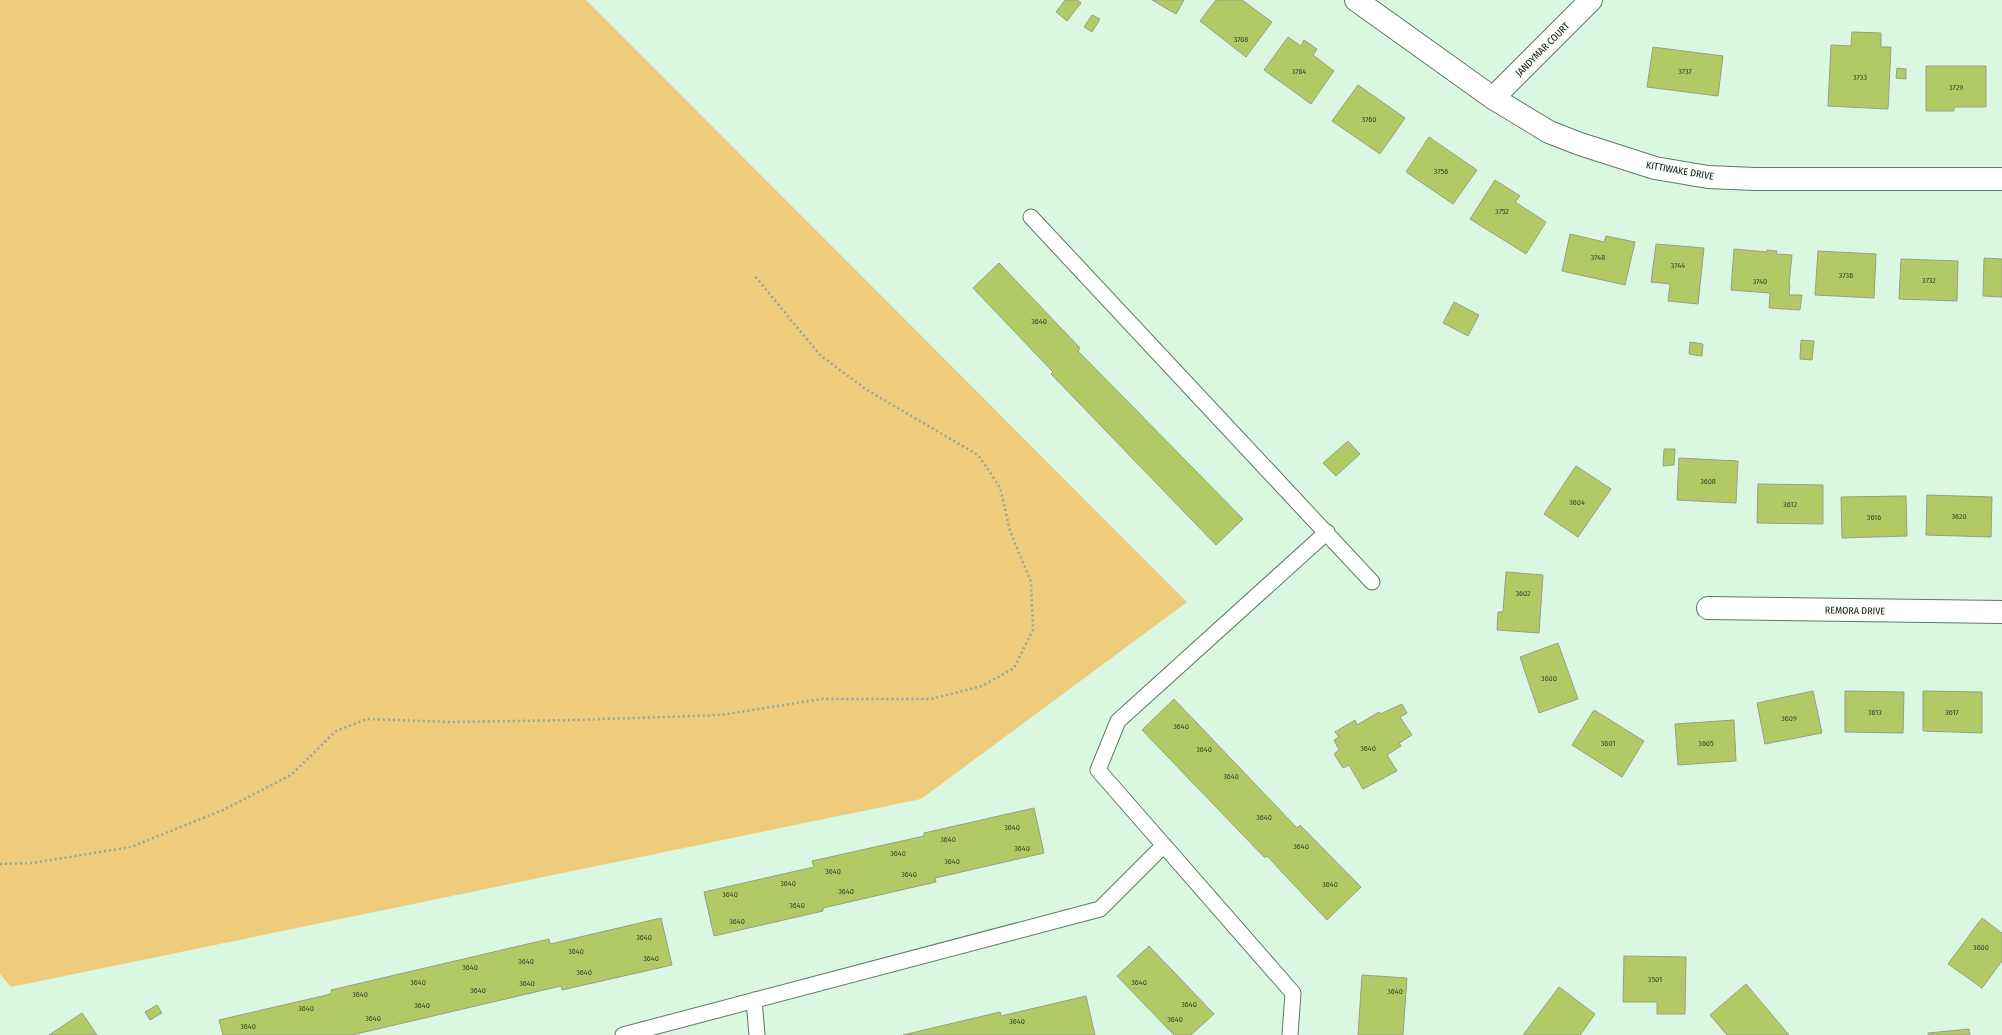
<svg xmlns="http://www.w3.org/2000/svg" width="2002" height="1035" font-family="'Fira Sans Condensed',sans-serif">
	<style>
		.green { fill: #edcc7b }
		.building { fill: #b2ca66; stroke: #98a083 }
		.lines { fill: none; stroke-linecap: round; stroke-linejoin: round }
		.service-casing { stroke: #5f7965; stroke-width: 17 }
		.minor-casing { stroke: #5f7965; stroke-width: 24 }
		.path { stroke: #93aa99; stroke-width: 2.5; stroke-dasharray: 2 3; stroke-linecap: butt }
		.service { stroke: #fff; stroke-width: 15 }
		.minor { stroke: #fff; stroke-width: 22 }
		.labels { text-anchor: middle; stroke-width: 4; stroke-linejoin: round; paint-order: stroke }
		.number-label { font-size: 8px; fill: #374526 }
		.street-label { font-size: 10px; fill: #0e1911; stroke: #f8fdf9 }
	</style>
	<rect width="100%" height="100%" fill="#daf7e1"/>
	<path class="green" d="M0,0H586L1187,602L921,799L11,987L0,974Z"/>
	<path class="building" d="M1065,0H1077L1081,3L1067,21L1056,12Z
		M1152,0H1184L1176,14Z
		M1216,0H1242L1272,22L1246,57L1200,21Z
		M1092,15L1100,19L1092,32L1084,27Z
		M1852,32L1881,33V47H1891L1888,109L1828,106L1831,45L1851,46Z
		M1288,37L1301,46L1304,40L1317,49L1313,55L1334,71L1311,104L1264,70Z
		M1653,47L1723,56L1718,96L1647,87Z
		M1926,66H1986V107H1954V111H1926Z
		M1897,68L1906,69V79L1896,78Z
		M1358,85L1405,118L1380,154L1332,121Z
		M1429,137L1477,170L1453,204L1406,172Z
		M1495,180L1520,196L1515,202L1546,222L1526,254L1470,219Z
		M1570,234L1604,242L1606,236L1635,242L1625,285L1562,271Z
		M1656,244L1704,248L1698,304L1668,301L1670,284L1651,282Z
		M1734,249L1767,252V250L1777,251L1776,254L1792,255L1789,285H1790L1789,295H1802L1800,310L1769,308L1770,293L1731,290Z
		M1818,251L1876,254L1874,298L1815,295Z
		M1984,258L2002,259V297L1983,296Z
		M1901,259L1958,261L1957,301L1899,299Z
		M999,263L1080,348L1078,351L1243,519L1216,545L1051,374L1053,372L973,288Z
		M1454,302L1479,315L1468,336L1443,323Z
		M1801,340L1814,341L1812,360L1800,359Z
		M1690,342L1703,344L1702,356L1689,354Z
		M1348,441L1360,454L1336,476L1323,463Z
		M1664,449H1675L1674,465L1663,466Z
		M1679,458L1738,461L1736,503L1677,500Z
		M1576,466L1611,489L1578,537L1544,514Z
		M1758,484L1823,485V524L1757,523Z
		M1927,495L1992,497L1991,537L1926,535Z
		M1906,496L1907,536L1842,538L1841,497Z
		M1506,572L1543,575L1539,633L1497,630L1498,612H1503Z
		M1558,643L1578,699L1539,713L1520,657Z
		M1813,691L1822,733L1765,744L1757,703Z
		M1845,691L1904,692L1903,733L1845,732Z
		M1923,691L1982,692V733L1923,731Z
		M1174,699L1297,828L1300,825L1361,887L1327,920L1267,856L1265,858L1142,730Z
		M1402,704L1407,713L1400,717L1412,735L1399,743L1401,746L1387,755L1397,771L1363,789L1349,765L1343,768L1334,754L1339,750L1334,740L1339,737L1335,732L1355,720L1357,725L1379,712L1380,714Z
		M1594,710L1644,741L1622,777L1572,745Z
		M1734,720L1736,761L1678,765L1675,724Z
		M1034,808L1044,853L935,878L936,882L823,908V911L714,936L704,892L814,867L812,861L924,836V833Z
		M661,918L672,965L562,990L561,986L352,1035H223L219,1020L331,994V990L549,939L550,944Z
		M1982,918L2002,933V961L1982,988L1948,964Z
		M1149,946L1214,1014L1191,1035H1174L1117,976Z
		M1624,956L1686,957L1685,1014H1657V1002H1623Z
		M1362,975L1407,978L1403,1035H1358Z
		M1746,984L1789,1035H1727L1710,1015Z
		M1559,987L1595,1014L1580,1035H1523Z
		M1086,996L1095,1035H903L1000,1012L1001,1016Z
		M157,1005L162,1013L150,1020L145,1012Z
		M82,1013L97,1035H49Z
		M1969,1029L1970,1035H1928V1033Z"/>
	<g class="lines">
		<defs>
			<path id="service" d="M1031,217L1372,582
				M754,1000L757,1035
				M623,1035L1100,909L1164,845
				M1290,1035L1293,993L1098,770L1118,721L1327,532"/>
			<path id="minor" d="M1356,0L1493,98L1549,132L1580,144L1655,168L1708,177L1755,179H2002
				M1493,98L1591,0
				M1708,608L2002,612"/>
		</defs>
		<use href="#service" class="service-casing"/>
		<use href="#minor" class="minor-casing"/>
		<path class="path" d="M0,864L32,863L131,847L223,810L291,775L336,731L367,719L451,722L577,720L721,715L821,699H931L982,686L1014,668L1033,630L1031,582L1010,531L1000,487L978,455L867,390L820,355L754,275"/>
		<use href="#service" class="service"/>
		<use href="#minor" class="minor"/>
	</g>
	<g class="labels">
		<g class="number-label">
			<text x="1241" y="42">3768</text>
			<text x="1299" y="74">3764</text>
			<text x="1685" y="74">3737</text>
			<text x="1860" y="80">3733</text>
			<text x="1956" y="90">3729</text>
			<text x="1369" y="122">3760</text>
			<text x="1441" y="174">3756</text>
			<text x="1502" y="214">3752</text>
			<text x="1598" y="260">3748</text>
			<text x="1678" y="268">3744</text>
			<text x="1846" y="278">3736</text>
			<text x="1929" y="283">3732</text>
			<text x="1760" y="284">3740</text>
			<text x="1039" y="324">3640</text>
			<text x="1708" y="484">3608</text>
			<text x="1577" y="505">3604</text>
			<text x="1790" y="507">3612</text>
			<text x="1959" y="519">3620</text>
			<text x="1874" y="520">3616</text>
			<text x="1523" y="596">3602</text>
			<text x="1549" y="681">3600</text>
			<text x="1875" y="715">3613</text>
			<text x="1952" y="715">3617</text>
			<text x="1789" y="721">3609</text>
			<text x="1181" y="729">3640</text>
			<text x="1608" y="746">3601</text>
			<text x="1706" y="746">3605</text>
			<text x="1368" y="751">3640</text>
			<text x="1204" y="752">3640</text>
			<text x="1231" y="779">3640</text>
			<text x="1264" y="820">3640</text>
			<text x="1012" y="830">3640</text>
			<text x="948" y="842">3640</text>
			<text x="1301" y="849">3640</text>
			<text x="1022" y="851">3640</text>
			<text x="898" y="856">3640</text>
			<text x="952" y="864">3640</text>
			<text x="833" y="874">3640</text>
			<text x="909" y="877">3640</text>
			<text x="788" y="886">3640</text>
			<text x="1330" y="887">3640</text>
			<text x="846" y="894">3640</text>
			<text x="730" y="897">3640</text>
			<text x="797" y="908">3640</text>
			<text x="737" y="924">3640</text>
			<text x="644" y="940">3640</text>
			<text x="1981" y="950">3600</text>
			<text x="576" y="954">3640</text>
			<text x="651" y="961">3640</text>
			<text x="526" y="964">3640</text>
			<text x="470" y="970">3640</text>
			<text x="584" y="975">3640</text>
			<text x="1655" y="982">3501</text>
			<text x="418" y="985">3640</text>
			<text x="1139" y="985">3640</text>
			<text x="527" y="986">3640</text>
			<text x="478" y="993">3640</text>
			<text x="1395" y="994">3640</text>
			<text x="360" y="997">3640</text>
			<text x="1189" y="1007">3640</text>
			<text x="422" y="1008">3640</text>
			<text x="306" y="1011">3640</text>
			<text x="373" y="1021">3640</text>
			<text x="1175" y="1022">3640</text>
			<text x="1017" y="1024">3640</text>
			<text x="248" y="1029">3640</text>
		</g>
		<g class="street-label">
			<text transform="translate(1542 49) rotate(-45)" y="4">JANDYMAR COURT</text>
			<text transform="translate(1680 170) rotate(10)" y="4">KITTIWAKE DRIVE</text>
			<text transform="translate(1855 610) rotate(1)" y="4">REMORA DRIVE</text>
		</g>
	</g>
</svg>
